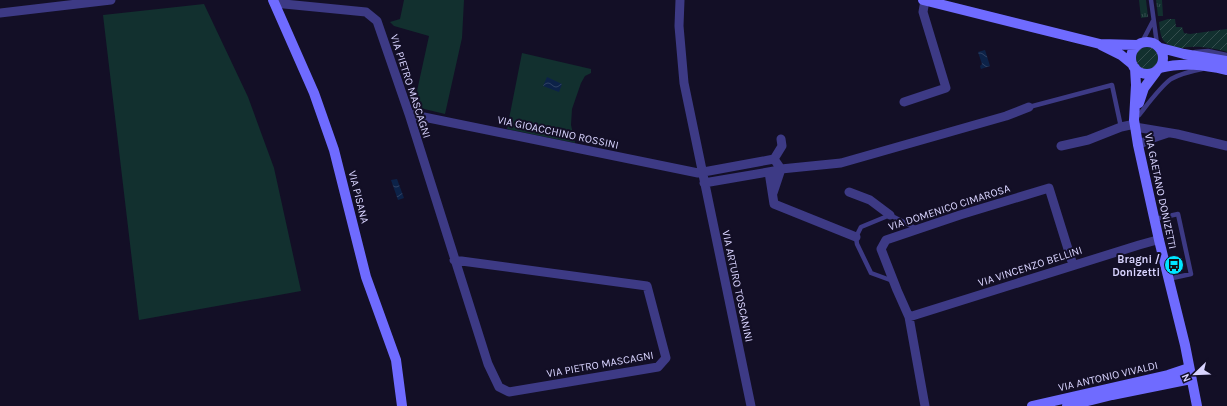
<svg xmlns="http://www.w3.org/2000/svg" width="1227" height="406" font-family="Karla,sans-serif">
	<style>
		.grass { fill: url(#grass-tufts) }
		.garden { fill: url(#garden-furrows) }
		.pitch { fill: #12302f }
		.water { fill: url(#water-waves) }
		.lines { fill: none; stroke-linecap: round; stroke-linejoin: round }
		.lane { stroke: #3d3a85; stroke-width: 4.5 }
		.street { stroke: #3d3a85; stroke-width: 9 }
		.secondary { stroke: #6f6bff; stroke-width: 10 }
		.labels { text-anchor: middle; stroke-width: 4; stroke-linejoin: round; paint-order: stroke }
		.street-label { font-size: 11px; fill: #d9d4ff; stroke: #130f26 }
		.poi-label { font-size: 11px; font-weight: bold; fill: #d9d4ff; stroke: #130f26; text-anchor: end }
	</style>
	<defs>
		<pattern id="grass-tufts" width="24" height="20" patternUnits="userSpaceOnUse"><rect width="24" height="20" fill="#12302f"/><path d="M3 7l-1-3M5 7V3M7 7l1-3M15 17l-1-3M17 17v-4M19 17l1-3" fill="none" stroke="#344d4e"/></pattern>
		<pattern id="garden-furrows" width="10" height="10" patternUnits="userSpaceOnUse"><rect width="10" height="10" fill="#12302f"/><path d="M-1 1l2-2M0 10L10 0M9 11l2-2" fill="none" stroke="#344d4e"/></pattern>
		<pattern id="water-waves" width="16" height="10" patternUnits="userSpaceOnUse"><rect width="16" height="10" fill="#0c2248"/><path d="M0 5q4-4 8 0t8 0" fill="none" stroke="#2f4163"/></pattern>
	</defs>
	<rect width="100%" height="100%" fill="#130f26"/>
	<path class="grass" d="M1139,0H1146L1148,17L1141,18Z
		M1156,0H1162L1163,16H1158Z"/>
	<path class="garden" d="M1168,19H1175L1176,27H1182L1184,33L1190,34L1227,29V52C1216,48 1190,44 1180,49C1162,43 1161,41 1159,22Z
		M1136 58a11 11 0 1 1 22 0a11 11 0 1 1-22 0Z"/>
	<path class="pitch" d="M404,0H464L462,38L445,114L416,107L411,94L417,91L429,36L394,26L390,22L400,19Z
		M204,4L248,97L274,168L301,291L139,320L103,15Z
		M522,53L591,69V73L585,76L581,83L572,109L571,125L575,143L507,129Z"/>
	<path class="water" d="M985,50L990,66L981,69L980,66L982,64L978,52Z
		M547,77L562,84L559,92L543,86Z
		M397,179L404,198L398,200L391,180Z"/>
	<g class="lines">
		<path class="lane" d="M1151,0L1157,44
			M1142,42L1153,21
			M1195,52L1208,51L1227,55
			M1029,107L1112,85L1121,127
			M1139,115C1147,105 1161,86 1171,79C1180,74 1192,71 1202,69
			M1155,219L1178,214L1191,274L1168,279
			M893,281L871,273L857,244L856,237L861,227L890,215L917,229"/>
		<path class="street" d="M680,0L679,26L684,83L751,406
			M274,3L366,12L377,21L409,114L488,364L499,387L509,392L658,367L666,358L647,286L454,260
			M0,13L111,0
			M904,102L946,88L923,12L925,0
			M409,114L698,173L774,159L782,146L781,139
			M1135,127L1177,134L1227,146
			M1138,145L1150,139L1168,133
			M1061,146L1088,140L1121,127L1135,124
			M774,159L781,169L841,163L1006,116L1029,107
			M769,172L774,204L856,237
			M704,183L774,171
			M849,192L870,200L890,215
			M773,193L781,169
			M909,317L1139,245L1157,240H1159
			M925,406L909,317L897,290L881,249L886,240L960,215L1049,188L1073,265"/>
		<path class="secondary" d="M273,0L314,93L334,150L366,277L396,360L402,406
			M923,0L1100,44L1137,45
			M1131 58a16 16 0 1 1 32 0a16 16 0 1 1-32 0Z
			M1101,45L1121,55L1132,64
			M1161,48L1184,54L1227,61
			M1135,68L1136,85L1134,120L1138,145L1159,240L1185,345L1197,406
			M1160,68C1183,62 1204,65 1227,70
			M1139,103L1144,88L1156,72
			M1032,406L1168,375L1189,368
			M1067,406L1112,395L1191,379"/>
	</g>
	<defs>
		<symbol id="bus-disc" viewBox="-11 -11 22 22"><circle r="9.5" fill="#00e5ff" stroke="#130f26"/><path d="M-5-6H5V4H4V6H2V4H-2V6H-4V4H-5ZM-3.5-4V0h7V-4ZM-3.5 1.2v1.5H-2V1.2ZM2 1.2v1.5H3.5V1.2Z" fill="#111"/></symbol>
	</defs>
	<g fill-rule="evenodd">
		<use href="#bus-disc" x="1163" y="254" width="22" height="22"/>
	</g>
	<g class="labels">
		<g class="street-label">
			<text transform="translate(411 86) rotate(72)" y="4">VIA PIETRO MASCAGNI</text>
			<text transform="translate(558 132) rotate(12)" y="4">VIA GIOACCHINO ROSSINI</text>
			<text transform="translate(1161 191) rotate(78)" y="4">VIA GAETANO DONIZETTI</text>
			<text transform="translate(359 197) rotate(76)" y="4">VIA PISANA</text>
			<text transform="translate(949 207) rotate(-18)" y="4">VIA DOMENICO CIMAROSA</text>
			<text transform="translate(1030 266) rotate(-18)" y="4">VIA VINCENZO BELLINI</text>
			<text transform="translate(738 286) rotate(78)" y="4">VIA ARTURO TOSCANINI</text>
			<text transform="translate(600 364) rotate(-10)" y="4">VIA PIETRO MASCAGNI</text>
			<text transform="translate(1108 376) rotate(-13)" y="4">VIA ANTONIO VIVALDI</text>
		</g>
		<g class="poi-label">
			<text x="1160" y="263">Bragni /<tspan x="1160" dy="13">Donizetti</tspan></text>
		</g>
	</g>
	<g transform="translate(1195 374) rotate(247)" stroke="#130f26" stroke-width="3" paint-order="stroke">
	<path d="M0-3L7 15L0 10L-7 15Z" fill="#d9d4ff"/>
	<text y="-6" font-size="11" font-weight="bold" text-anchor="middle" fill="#d9d4ff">N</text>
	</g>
</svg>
